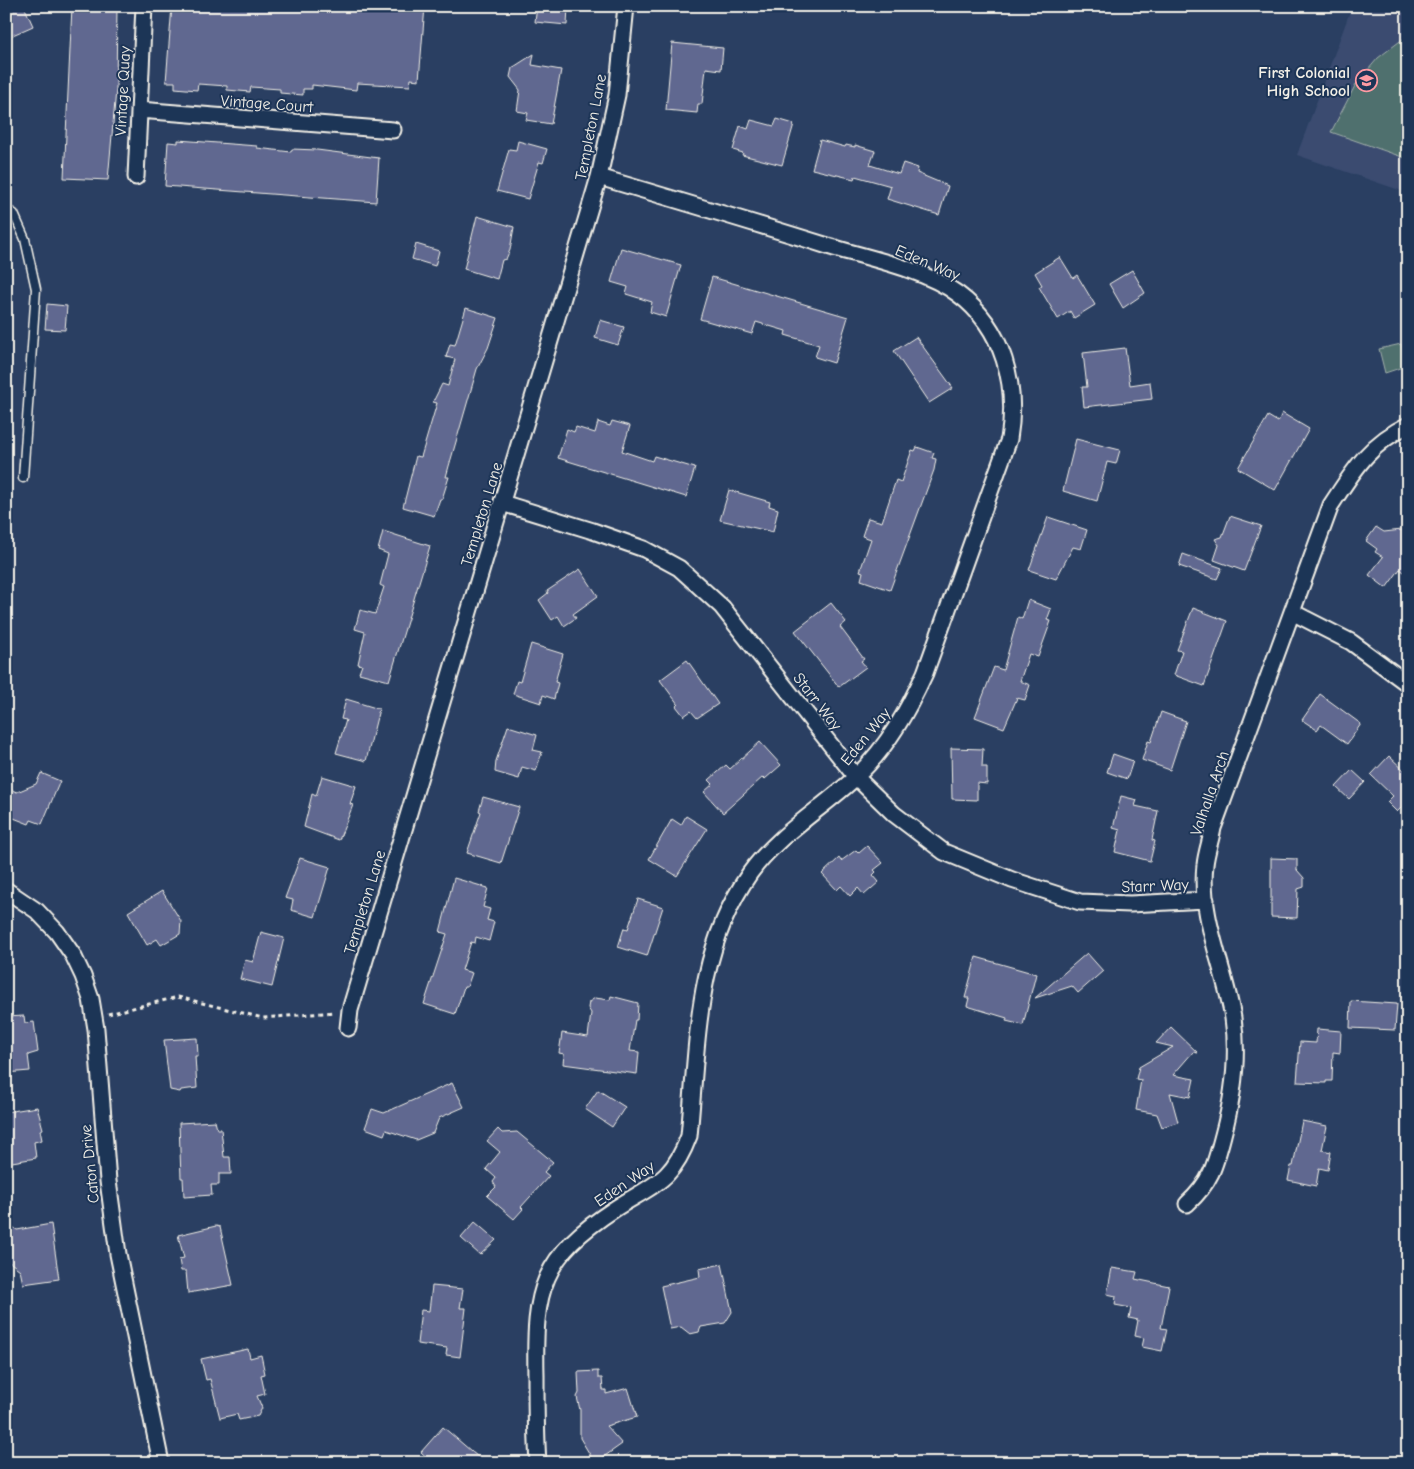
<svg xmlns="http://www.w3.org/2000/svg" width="1414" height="1469" font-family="'Comic Neue',sans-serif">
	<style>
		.built { fill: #3a4b70 }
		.green { fill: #506f6e; stroke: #a2b0ab }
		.building { fill: #606890; stroke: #f4f1e8 }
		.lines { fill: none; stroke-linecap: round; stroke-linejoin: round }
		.lane-casing { stroke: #f4f1e8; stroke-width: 11 }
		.street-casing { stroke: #f4f1e8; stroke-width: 19 }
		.path { stroke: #f4f1e8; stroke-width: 3; stroke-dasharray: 4 4; stroke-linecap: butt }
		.lane { stroke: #1d3557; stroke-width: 8 }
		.street { stroke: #1d3557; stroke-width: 15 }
		.labels { text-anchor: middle; stroke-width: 4; stroke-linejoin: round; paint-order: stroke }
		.poi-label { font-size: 16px; font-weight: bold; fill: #f4f1e8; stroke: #1d3557; text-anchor: end }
		.street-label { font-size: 16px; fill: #f4f1e8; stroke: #1d3557 }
	</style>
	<rect width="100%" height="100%" fill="#2a3f62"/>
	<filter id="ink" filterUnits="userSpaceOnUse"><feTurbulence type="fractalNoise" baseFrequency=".02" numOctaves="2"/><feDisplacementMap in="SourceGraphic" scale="10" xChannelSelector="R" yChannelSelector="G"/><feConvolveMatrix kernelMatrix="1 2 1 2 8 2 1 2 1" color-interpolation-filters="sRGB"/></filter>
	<g filter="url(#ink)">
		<path class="built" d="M1352,6H1408V193L1297,155Z"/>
		<path class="green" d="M1408,35V159L1331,132L1356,84L1378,58Z
			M1401,344L1406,366L1385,373L1379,349Z"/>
		<path class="building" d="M6,6H24L33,26L6,38Z
			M72,6H117L116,90L108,180L64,178Z
			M172,6H425L419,80L411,79L410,86L357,83L356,90L312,85V89H303V95L280,93V89L251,87L250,92L227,90V86L198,84L197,90L175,88V82H166Z
			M537,6H568L567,25L535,22Z
			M672,43L723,48L721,70L706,68L702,104H698L697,113L666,110Z
			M534,54L532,65L561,70L551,124L526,120L528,113L517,111L520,90L510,77L512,68Z
			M777,119L794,124L782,165L742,155L743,153L733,150L740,126L748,129L751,120L774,126Z
			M178,140L257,146V148L291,152L292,149L317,150L379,158L376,202L165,186L168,142L178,143Z
			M820,140L845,147L846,145L855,147V145L875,151L870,165L899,174L903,163L918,168L917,173L948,186L939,215L887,199L891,186L855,176L854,179L812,169Z
			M518,141L547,149L543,163L539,162L528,199L497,191L509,149L516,150Z
			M477,216L514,227L510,250L506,259L502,260L497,279L464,269Z
			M416,244L439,251L435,266L412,259Z
			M621,248L681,265L666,317L650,312L652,302L626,294L628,287L611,282Z
			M1060,257L1073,278L1077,275L1095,305L1074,318L1070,311L1058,319L1039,287L1042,285L1035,273Z
			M1132,270L1145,293L1123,308L1109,284Z
			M712,277L848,317L834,363L815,357L819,345L785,335L786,331L756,322L752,334L700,319Z
			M47,304L67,306L65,330L45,329Z
			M466,308L498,318L488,348L477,369L449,466L446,477H449L442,499H440L434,516L403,507L416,456L421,457L437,403L433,402L442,384L448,386L455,359L446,357L450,344L455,345Z
			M600,320L624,327L618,345L595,338Z
			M916,337L953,388L929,403L894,351Z
			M1125,348L1130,385L1150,382L1152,399L1084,407L1082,387H1087L1083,353Z
			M1282,413L1309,429L1275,490L1238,468L1268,416L1278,422Z
			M612,421L630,426L622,451L652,461L654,456L695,468L686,497L558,458L567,429L574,432L576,427L595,433L598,422L610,426Z
			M1076,439L1120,450L1116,464L1107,462L1097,501L1063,491Z
			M917,447L934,453L932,458L936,459L934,470L890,590L861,580L863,572L860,571L871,539L862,536L868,518L882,522L896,480L901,482L912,450L915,451Z
			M729,490L770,502L769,506L778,509L773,532L720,520Z
			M1230,516L1261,526L1244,571L1214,560L1219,545L1215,539L1222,537Z
			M1048,517L1087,530L1081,549L1073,547L1056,579L1029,570Z
			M1376,527L1384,532L1402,530L1408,534V575L1400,569L1386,588L1369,575L1383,557L1375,552L1377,549L1366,541Z
			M383,531L430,546L389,681L359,673L362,665L358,664L365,632L355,629L360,610L375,614L384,587L380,585L388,554L378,550Z
			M1183,554L1222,568L1217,579L1179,566Z
			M580,569L598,596L573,614L576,618L564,626L558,616L552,620L539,600L548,593L547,591Z
			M1028,600L1051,609L1047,620L1051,621L1038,657L1029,654L1020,681L1030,685L1025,700L1017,698L1004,728L975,717L994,667L1003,670L1018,617L1022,619Z
			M831,603L846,622L840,627L864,659L861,661L866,667L839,687L795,631Z
			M1193,608L1227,621L1204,686L1174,675L1182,651L1177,650Z
			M531,644L563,654L555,682L558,683L554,699L543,695L541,703L513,694L517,681L520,682Z
			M687,660L718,704L697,718L691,711L684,716L676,706L678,704L660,680Z
			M1320,694L1361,724L1347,744L1321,725L1317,730L1302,720Z
			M346,699L379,709L366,761L336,753L346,720L341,719Z
			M1161,712L1186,721L1170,770L1142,760L1148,741L1151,742Z
			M508,726L537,735L533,750L542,752L536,771L522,767L519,779L495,772L496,761Z
			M760,742L781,765L765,779L763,777L723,813L704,792L713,784L709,780L726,765L730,769Z
			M951,748L983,749L982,767H987V784L977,783V800L952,799Z
			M1113,754L1133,761L1127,779L1107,772Z
			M1389,756L1408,774V810L1403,806L1397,812L1387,802L1393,796L1371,775Z
			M1352,770L1365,782L1349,799L1336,787Z
			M41,773L60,781L42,824L31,820L29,824L6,815V788L17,792L36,784Z
			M322,776L356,786L350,804L353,805L339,840L304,827L312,794L316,796Z
			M1121,796L1137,800L1135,806L1158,811L1152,840L1155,841L1150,861L1115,852L1120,830L1113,828Z
			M483,797L519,807L501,863L467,853L481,812L479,811Z
			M686,816L707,829L677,876L649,859L672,819L681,825Z
			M867,846L883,863L874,870L876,872L873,875L879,882L864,895L858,888L850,896L841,886L837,890L822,874L839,858L841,861L856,850L859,853Z
			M300,858L330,867L315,917L291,910L293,900L285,898Z
			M1271,858L1297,859V870L1304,878V887L1298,889L1297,918L1271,917Z
			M454,878L488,888L483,907L490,909L487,920L494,922L489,941L476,937L475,943L471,942L462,970L472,973L467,987H464L455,1014L424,1004L447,934L440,932Z
			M162,891L181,921L180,934L161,945L157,939L147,945L128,912Z
			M638,899L663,907L647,956L618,947L624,928L628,929Z
			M261,932L284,938L272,987L240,979L245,960L253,962Z
			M1087,953L1103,971L1078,993L1072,986L1035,998Z
			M976,957L1036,974L1023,1025L1006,1021L1007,1018L967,1006L969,998H965Z
			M611,996L638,1003L637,1020H635L630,1051L639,1052L637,1074L563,1064L564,1054L559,1053L562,1033L588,1037L591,1013L588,1008L589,1002L595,998L610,1000Z
			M1351,1001L1397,1004L1395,1030L1350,1028Z
			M24,1016L25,1023L34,1022L38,1052L28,1055L30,1071L6,1073V1017Z
			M1171,1027L1198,1053L1193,1052L1173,1075L1194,1079L1190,1097L1170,1093L1178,1122L1162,1127L1157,1114L1136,1110L1141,1080L1136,1079L1139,1067L1173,1047L1156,1043Z
			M1317,1029L1341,1031L1340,1053L1333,1052L1332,1081H1326V1083L1297,1082L1300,1042L1316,1043Z
			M197,1038L198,1056H195L197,1088L181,1090L180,1092L170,1090L164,1040Z
			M452,1083L464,1107L439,1118L433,1133L416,1140L386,1130L384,1135L365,1128L372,1109L384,1113Z
			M598,1090L625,1107L612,1127L585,1109Z
			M37,1107L43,1129L40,1130L42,1140L34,1142L36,1158L6,1163V1112Z
			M215,1121L217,1129H221L224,1157H230L231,1174H219V1185H211L212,1195L184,1197L183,1178H181L179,1123Z
			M1302,1121L1327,1126L1322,1150L1331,1152L1328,1170L1319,1168L1316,1186L1288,1180L1291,1166H1293Z
			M498,1129L502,1133L517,1132L553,1162L544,1172L549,1176L521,1207L523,1209L514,1219L487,1196L496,1187L493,1182L496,1178L486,1169L500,1152L487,1141Z
			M6,1222L17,1230L51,1224L59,1279L23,1284L20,1270L7,1260Z
			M475,1222L496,1240L480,1255L461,1238Z
			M216,1226L220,1227L233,1285L188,1293L186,1271H181L179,1259L184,1258L178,1235Z
			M722,1264L732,1312L725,1323L701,1327L699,1332L690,1334L681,1327L670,1329L661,1286L700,1277L699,1269Z
			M1112,1268L1137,1272L1135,1279L1169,1286L1161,1328L1167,1329L1162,1351L1142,1347L1144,1338L1135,1336L1138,1320L1129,1318L1131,1308L1115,1305L1116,1296L1107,1294Z
			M432,1286L463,1289L460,1308H466L460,1357L446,1355L447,1348L417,1344L421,1310L429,1311Z
			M248,1349L250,1358L261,1355L265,1374L261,1375L265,1394L257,1396L262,1408L258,1416L239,1420L237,1414L220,1418L210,1379L206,1380L201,1359Z
			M598,1371V1378H602L603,1390H606V1394L628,1388L637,1417L606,1426L622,1444L595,1463L580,1438V1410L577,1397L579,1393L578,1372Z
			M443,1427L485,1463H433L421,1452Z"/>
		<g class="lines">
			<defs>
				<path id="lane" d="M6,209L14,214L25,239L36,289L23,478"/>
				<path id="street" d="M139,110L393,130
					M136,177L144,6
					M502,503L593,531L644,549L679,568L722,607L856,777L894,814L944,852L1012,880L1080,902L1130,904L1206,900
					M1292,612L1351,642L1408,684
					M6,890L37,911L57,932L73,955L83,976L91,999L96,1029L108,1181L118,1254L161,1463
					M348,1028L350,1010L599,177L617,95L626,6
					M1187,1204C1211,1182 1215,1166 1223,1135C1233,1098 1239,1057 1233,1018C1225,968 1199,916 1205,865C1206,853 1211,840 1213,828L1331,505C1354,470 1369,444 1408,425
					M538,1463C536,1434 536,1404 536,1375C534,1289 541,1257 616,1208C654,1184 672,1182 689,1136C698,1043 695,952 750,873C778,834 822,809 857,776C888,746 907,712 925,673L1009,439C1018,386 1004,328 958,294C926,270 869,258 831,247C754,223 677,200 599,177"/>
			</defs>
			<use href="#lane" class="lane-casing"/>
			<use href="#street" class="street-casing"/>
			<path class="path" d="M108,1014L178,997L263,1018L335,1012"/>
			<use href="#lane" class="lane"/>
			<use href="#street" class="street"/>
		</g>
	</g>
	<defs>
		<symbol id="school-ring" viewBox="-11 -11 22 22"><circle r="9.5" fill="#1d3557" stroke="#ff9aa2" stroke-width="1.5"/><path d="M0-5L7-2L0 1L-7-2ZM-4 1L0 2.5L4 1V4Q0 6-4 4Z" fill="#ff9aa2"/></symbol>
	</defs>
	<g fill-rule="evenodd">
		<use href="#school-ring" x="1354" y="68" width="25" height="25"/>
	</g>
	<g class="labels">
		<g class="poi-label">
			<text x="1350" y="78">First Colonial<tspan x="1350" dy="18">High School</tspan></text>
		</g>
		<g class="street-label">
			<text transform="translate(122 91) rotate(-87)" y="6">Vintage Quay</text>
			<text transform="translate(267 103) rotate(4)" y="6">Vintage Court</text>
			<text transform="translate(590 127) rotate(-79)" y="6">Templeton Lane</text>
			<text transform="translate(928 262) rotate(23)" y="6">Eden Way</text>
			<text transform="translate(481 514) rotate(-73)" y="6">Templeton Lane</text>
			<text transform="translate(818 701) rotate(52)" y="6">Starr Way</text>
			<text transform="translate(865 736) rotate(-51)" y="6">Eden Way</text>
			<text transform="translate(1209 793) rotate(-71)" y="6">Valhalla Arch</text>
			<text transform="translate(1155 885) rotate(-2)" y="6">Starr Way</text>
			<text transform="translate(364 902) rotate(-73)" y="6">Templeton Lane</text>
			<text transform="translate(89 1164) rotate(-96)" y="6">Caton Drive</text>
			<text transform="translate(624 1183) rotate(-34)" y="6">Eden Way</text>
		</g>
	</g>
	<rect width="1414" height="1469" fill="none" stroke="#1d3557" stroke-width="25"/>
	<rect x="12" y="12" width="1389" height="1444" fill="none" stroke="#f4f1e8" stroke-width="2" filter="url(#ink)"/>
</svg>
